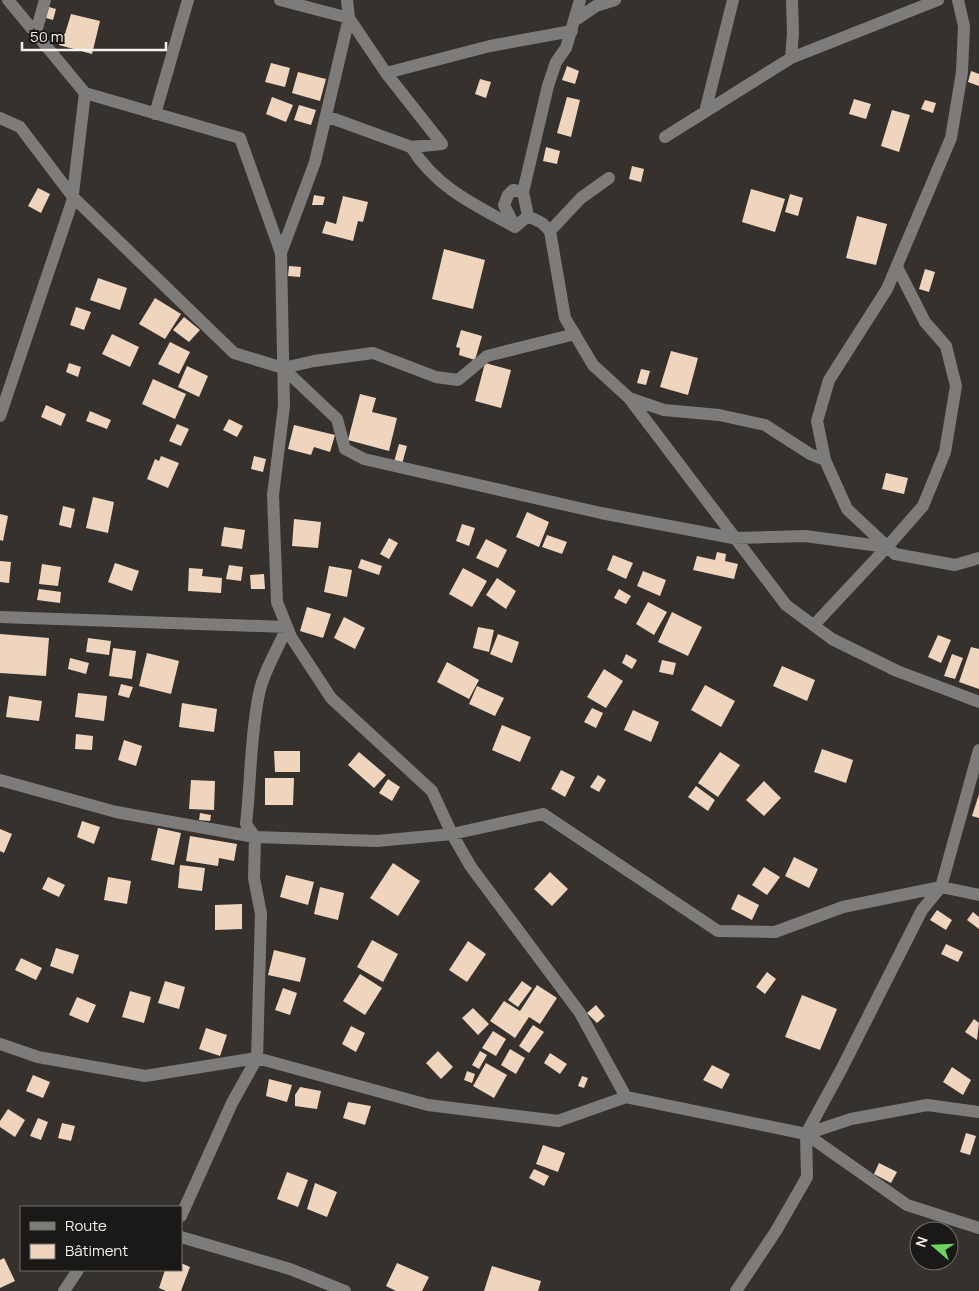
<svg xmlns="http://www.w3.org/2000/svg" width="979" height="1291" font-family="Manrope,sans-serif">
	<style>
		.building { fill: #efd5bd }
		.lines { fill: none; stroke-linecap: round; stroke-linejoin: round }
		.minor { stroke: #7e7c7a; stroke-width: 12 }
	</style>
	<rect width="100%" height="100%" fill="#36312d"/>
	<path class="building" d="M49,7L56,9L53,20L46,18Z
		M71,14L100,21L92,54L59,45L62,34H65Z
		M271,63L290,68L285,87L265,82Z
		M567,66L579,71L575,84L562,80Z
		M971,71L979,74V86L968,82Z
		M298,72L326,79L320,101L292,93Z
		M480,79L491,82L486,98L475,94Z
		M272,97L293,105L286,122L266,114Z
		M567,97L580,100L571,137L557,133Z
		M854,99L871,104L866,119L849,114Z
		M925,100L936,103L933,113L921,109Z
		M299,105L316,110L311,125L294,120Z
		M892,110L910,115L899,152L881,146Z
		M546,147L560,151L557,164L543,161Z
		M632,166L644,169L641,182L629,179Z
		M38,188L50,194L41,213L28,206Z
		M751,189L785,199L775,232L742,222Z
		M790,194L803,198L798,216L785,212Z
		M314,195L325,197L323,205H312Z
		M343,196L368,202L363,222L358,221L353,241L322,233L326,221L336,224Z
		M857,216L887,224L876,265L846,258Z
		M444,249L485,260L473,309L432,299Z
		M289,266L301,267L300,277L288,276Z
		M925,269L935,272L929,292L919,289Z
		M98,278L127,288L120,310L90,300Z
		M155,298L181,314L165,339L139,324Z
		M76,307L91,312L84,330L70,325Z
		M184,317L200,330L189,342L173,330Z
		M461,330L482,336L475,360L459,355L460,348L456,347Z
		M112,334L139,347L130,367L102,354Z
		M170,342L190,352L179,374L158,364Z
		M671,351L698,358L688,395L660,387Z
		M69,363L81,367L78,377L66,372Z
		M485,363L511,370L501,408L475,401Z
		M187,366L208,376L199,397L178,387Z
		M641,369L650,371L646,385L637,383Z
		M153,379L186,394L175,419L142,404Z
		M360,394L376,398L372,412L397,418L389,451L348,440Z
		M46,405L66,414L61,426L41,417Z
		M90,411L111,420L107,429L86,421Z
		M229,419L243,426L237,437L223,430Z
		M177,424L189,429L181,446L169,441Z
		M294,425L335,435L330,452L314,447L311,455L288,449Z
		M399,444L407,446L402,464L394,462Z
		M161,456L179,463L168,488L147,479L155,459L159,461Z
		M254,456L266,459L263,472L251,469Z
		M886,473L908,478L904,494L882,489Z
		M93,497L114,502L108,533L86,528Z
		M63,506L75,509L71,528L59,525Z
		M527,512L549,522L539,547L516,537Z
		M0,514L8,516L3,541L0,540Z
		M294,519L321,522L318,548L292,546Z
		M462,524L475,528L469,546L456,541Z
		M224,527L245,530L242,549L221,546Z
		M547,535L567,542L562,554L542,547Z
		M389,538L398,543L389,559L380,554Z
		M486,539L507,550L498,568L476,558Z
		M717,552L726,554L725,561L738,564L734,579L693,570L697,556L715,560Z
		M613,555L633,563L626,579L607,570Z
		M361,559L382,566L379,575L358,568Z
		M0,561L11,562L9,583L0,582Z
		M115,563L139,571L132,591L108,582Z
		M42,564L61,567L58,586L39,584Z
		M229,565L243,567L241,581L226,579Z
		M329,566L352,570L347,597L324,592Z
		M189,568L203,569L202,576L222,578L221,593L188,591Z
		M463,568L487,581L472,607L449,594Z
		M643,571L666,580L660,596L637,586Z
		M264,574L265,589H251L250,575Z
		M497,578L516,591L506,609L486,595Z
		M39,589L61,592L60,603L37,600Z
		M619,589L631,596L626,604L614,598Z
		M648,602L667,612L654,635L636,624Z
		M307,607L331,614L323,638L300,631Z
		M672,612L702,627L688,656L658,642Z
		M344,617L365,628L355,649L334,638Z
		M478,627L494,630L489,652L473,648Z
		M0,634L49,638L46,676L0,673Z
		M498,634L519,642L512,663L490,654Z
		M938,635L951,640L941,663L928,657Z
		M88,638L111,641L109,655L86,652Z
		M971,647L979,649V689L959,682Z
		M113,648L136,651L132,679L109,676Z
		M147,653L179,661L171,694L139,686Z
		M626,654L637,660L632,669L622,663Z
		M952,654L963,658L955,679L944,676Z
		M70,658L89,663L86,674L68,669Z
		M662,660L676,663L673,675L659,672Z
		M447,662L479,680L469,699L437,682Z
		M782,666L815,680L807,701L773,686Z
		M604,669L623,681L606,708L587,697Z
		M121,684L133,687L129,698L118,695Z
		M705,685L735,701L721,727L691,710Z
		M477,686L504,698L495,716L469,704Z
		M78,693L107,696L104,721L75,717Z
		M9,696L42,701L39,721L6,717Z
		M182,703L217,709L214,732L179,727Z
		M592,708L603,713L596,728L584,722Z
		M633,710L659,722L651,742L624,730Z
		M502,725L531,737L520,762L492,750Z
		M76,734L93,736L92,750L75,749Z
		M124,740L142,746L136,766L118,760Z
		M822,749L853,760L846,783L814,772Z
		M274,751H300V772H275Z
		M359,752L386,775L374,788L348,765Z
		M720,752L740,765L718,797L698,783Z
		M561,770L575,777L565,797L551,789Z
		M598,775L606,780L599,792L590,787Z
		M265,778H294L293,805H265Z
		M388,779L400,787L392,801L379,793Z
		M191,780L215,781L214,810L189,809Z
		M764,781L781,798L764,816L746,800Z
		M696,786L715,800L708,811L688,797Z
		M979,794V818L972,816Z
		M200,813L211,815L210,821L199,820Z
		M82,821L100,827L94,844L77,837Z
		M158,828L181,833L174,865L151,860Z
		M0,829L12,834L4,853L0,851Z
		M190,836L237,844L234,861L219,858L218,866L186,861Z
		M794,857L818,869L809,888L785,876Z
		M393,863L420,881L398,916L370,898Z
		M180,865L205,868L202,891L178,888Z
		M764,867L780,877L767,895L752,885Z
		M550,872L568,889L552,906L534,889Z
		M286,875L314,882L308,905L280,897Z
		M48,877L65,885L59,897L42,889Z
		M108,877L131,881L127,904L104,900Z
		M320,887L344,893L338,920L314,914Z
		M738,894L759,905L752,920L731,909Z
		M242,904V929L215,930V905Z
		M937,910L952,920L946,930L930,920Z
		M973,912L979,917V929L967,920Z
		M372,940L398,954L383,982L357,967Z
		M468,941L486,954L467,982L449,970Z
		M946,944L963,952L958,962L941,954Z
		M56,948L79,955L73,974L50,966Z
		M274,950L306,958L300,982L268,975Z
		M21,958L42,968L36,980L15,970Z
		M767,972L776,979L765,994L756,987Z
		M360,974L382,988L365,1015L343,1001Z
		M165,981L185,987L179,1009L158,1003Z
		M522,981L532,988L518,1007L508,1000Z
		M537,985L557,998L540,1024L529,1017L515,1038L490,1021L504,1001L520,1011Z
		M283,988L297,993L290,1015L275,1010Z
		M130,991L151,997L144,1023L122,1017Z
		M802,995L837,1009L820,1050L785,1037Z
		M77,997L96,1005L88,1023L69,1015Z
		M596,1005L605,1016L597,1023L587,1013Z
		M473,1008L489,1024L478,1035L462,1018Z
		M974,1019L979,1023L977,1040L965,1032Z
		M533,1025L544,1032L529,1053L519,1046Z
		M351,1026L365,1033L356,1052L342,1044Z
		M206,1028L227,1035L220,1056L199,1049Z
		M493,1031L506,1039L496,1056L482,1048Z
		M510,1049L525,1058L516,1074L501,1065Z
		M438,1051L453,1067L441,1079L426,1063Z
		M480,1051L487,1055L479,1069L472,1065Z
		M550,1053L567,1064L560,1074L544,1063Z
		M486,1063L507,1075L494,1098L473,1086Z
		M712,1065L730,1074L722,1089L703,1080Z
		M952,1067L971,1080L963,1095L943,1082Z
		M467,1071L475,1074L472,1083L464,1080Z
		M33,1075L50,1082L43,1098L26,1091Z
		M582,1076L588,1078L584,1088L578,1086Z
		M269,1079L292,1085L287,1102L266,1096Z
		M300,1087L321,1091L317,1109L295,1106V1095Z
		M348,1102L371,1106L365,1125L343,1118Z
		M8,1109L25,1120L15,1137L0,1127V1121Z
		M38,1118L48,1122L41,1140L30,1136Z
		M62,1123L75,1126L71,1141L58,1138Z
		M966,1133L976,1136L970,1155L960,1152Z
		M543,1145L565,1153L558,1172L536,1164Z
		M879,1163L897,1172L891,1183L874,1174Z
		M534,1169L549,1176L544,1186L529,1178Z
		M287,1172L308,1180L298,1207L277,1199Z
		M315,1183L337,1192L327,1217L307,1209Z
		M4,1258L15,1281L0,1288V1260Z
		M181,1263L190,1267L181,1291H166L159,1288L165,1270H181Z
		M397,1263L429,1277L422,1291H396L386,1286Z
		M492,1266L541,1281L538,1291H484Z"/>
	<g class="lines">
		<path class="minor" d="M8,0L85,93L240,138L281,253L284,406L273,495L277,602L291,637L331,698L432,791L452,834L471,867L580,1013L626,1097L806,1134L907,1205L979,1228
			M280,0L349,18L386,73L442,144L411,147L326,116
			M958,0L964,26L962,72L951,138L887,289L829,380L817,421L825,460L847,509L895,554L955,565L979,558
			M574,21L596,6L615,0
			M35,35L45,0
			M791,58L938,0
			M386,73L490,46L572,31
			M705,112L733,0
			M155,114L188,0
			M0,118L20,127L73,197L234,353L283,368L314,361L373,353L436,377L458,380L487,356L575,334
			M665,137L791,58L793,33L792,0
			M411,147C437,188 473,204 515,227L528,216L523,192L513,190L508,195L504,205L515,227
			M523,192L548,86L556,62L566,48L580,0
			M528,216L542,223L550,231L565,318L593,365L629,398L664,410L719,415L765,425L810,454L825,460
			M550,231L581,198L609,178
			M281,253L315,162L349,18L347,0
			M283,368L337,419L345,449L364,459L601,513L733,538L805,536L887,547
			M629,398L786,605L832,639L897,671L979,702
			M0,416L72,202L85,93
			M0,617L287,627C278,649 263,672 259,694C250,737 251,781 246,824L255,837L377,841L452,834L543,814L718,931L775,932L843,907L941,887L979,895
			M814,625L887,547L923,506L945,452L956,386L946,346L925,322L897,267
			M0,780L116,812L255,837L254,878L261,914L257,1058L232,1103L181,1216
			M0,1044L38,1057L145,1076L257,1058L428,1105L558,1121L626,1097
			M806,1134L851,1119L927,1105L979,1112
			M181,1237L290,1269L345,1291
			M64,1291L78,1270
			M736,1291L776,1231L807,1177L806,1134L841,1070L922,910L941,887L979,750"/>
	</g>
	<rect x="20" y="1206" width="162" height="65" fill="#1b1917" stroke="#72706d"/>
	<rect x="30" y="1222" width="25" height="8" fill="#7e7c7a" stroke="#72706d"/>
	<text x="65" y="1231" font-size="15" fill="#f5f2ef">Route</text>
	<rect x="30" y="1244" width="25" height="15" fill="#efd5bd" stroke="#72706d"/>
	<text x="65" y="1256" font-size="15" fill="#f5f2ef">Bâtiment</text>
	<g transform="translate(934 1246) rotate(289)"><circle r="24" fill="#1b1917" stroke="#72706d"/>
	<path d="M0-4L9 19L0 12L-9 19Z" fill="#6cd362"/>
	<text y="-8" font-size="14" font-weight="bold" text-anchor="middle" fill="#f5f2ef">N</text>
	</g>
	<path d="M22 42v8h144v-8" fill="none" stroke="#f5f2ef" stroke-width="2.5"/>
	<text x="30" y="42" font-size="15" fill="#f5f2ef" stroke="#1b1917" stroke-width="4" paint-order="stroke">50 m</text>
</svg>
